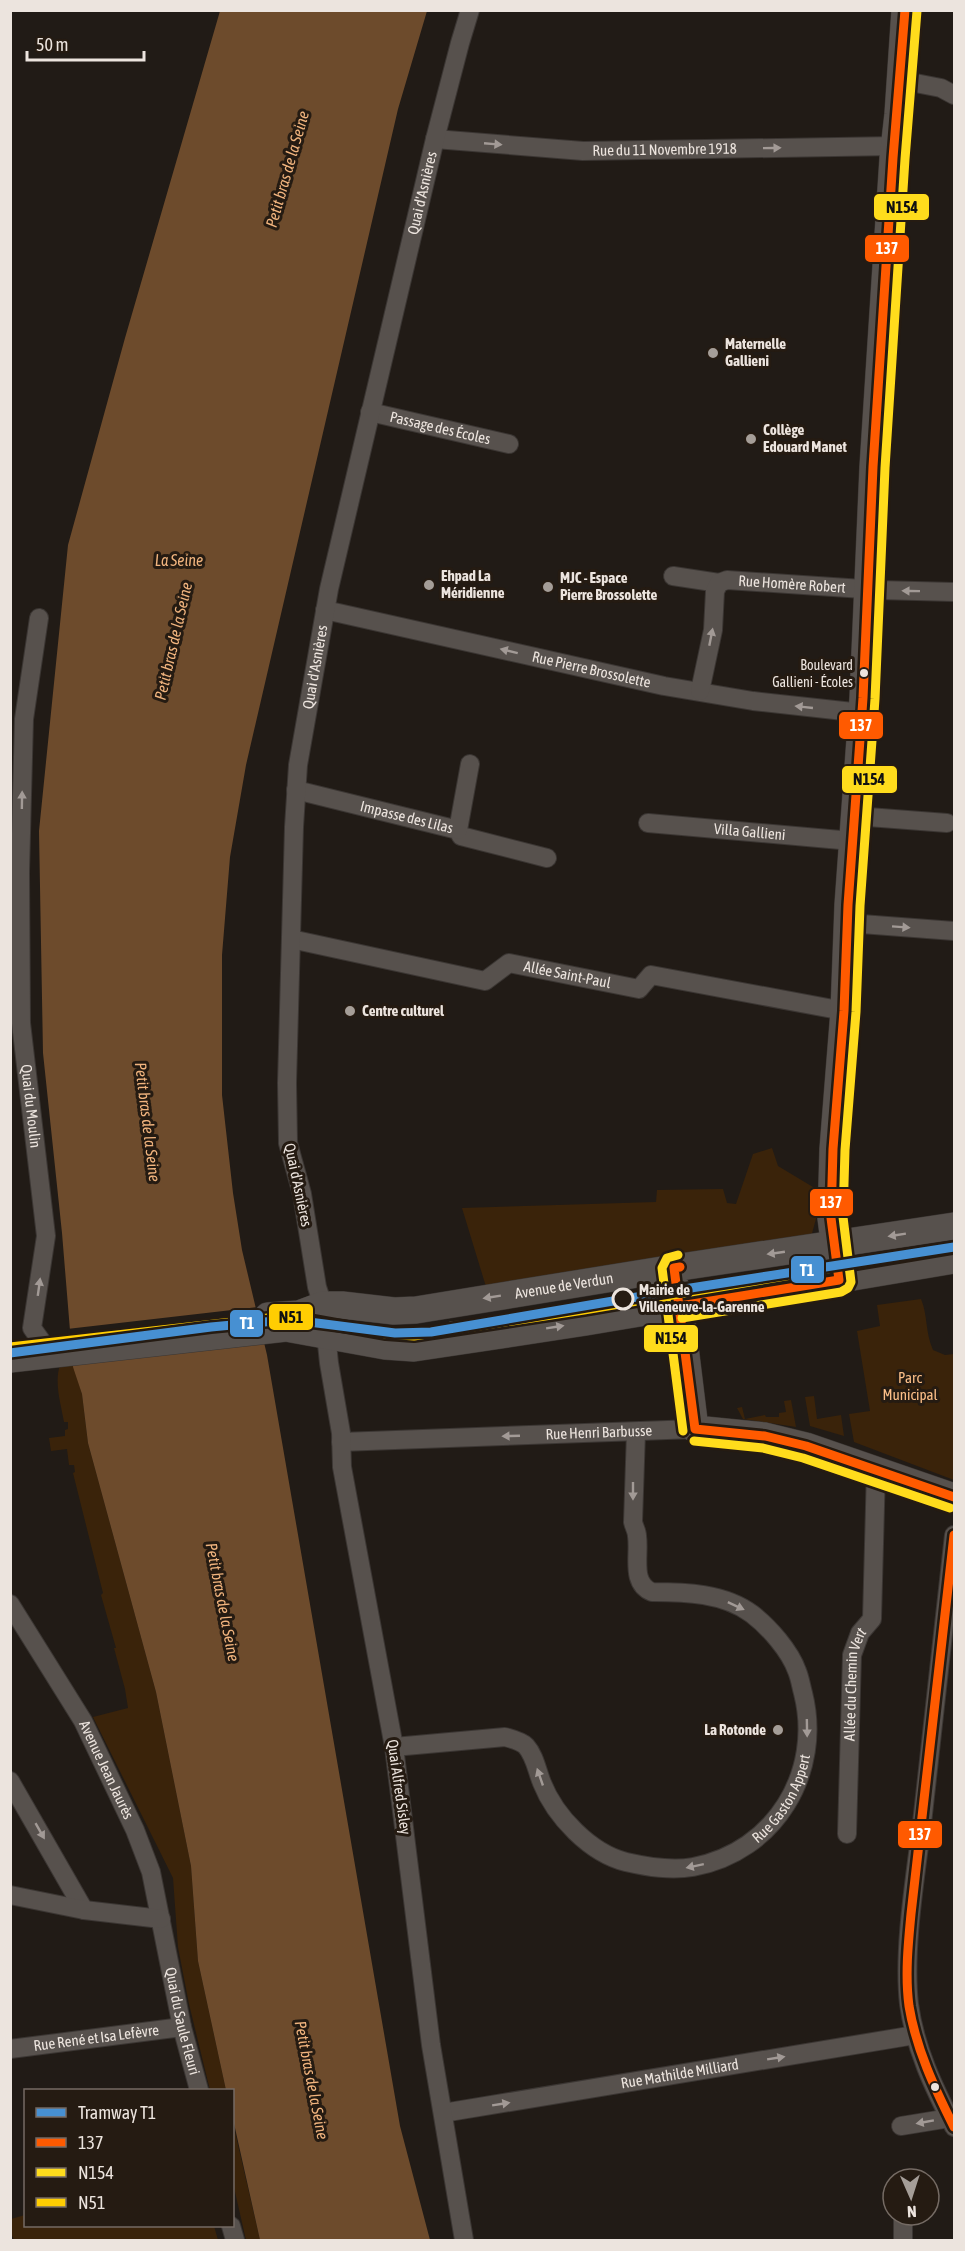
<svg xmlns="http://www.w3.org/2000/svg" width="965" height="2251" font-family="'Asap Condensed',sans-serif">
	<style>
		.green { fill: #3a230a }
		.water { fill: #6d4b2c }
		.pier { fill: #211b16 }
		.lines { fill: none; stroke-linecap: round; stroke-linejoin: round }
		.minor-casing { stroke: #3b3633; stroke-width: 20 }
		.secondary-casing { stroke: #3b3633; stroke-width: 28 }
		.minor { stroke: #57514d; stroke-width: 18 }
		.secondary { stroke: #57514d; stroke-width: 27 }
		.tram { stroke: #585451; stroke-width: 1.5 }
		.bus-1-casing { stroke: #251b12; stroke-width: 14 }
		.bus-2-casing { stroke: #251b12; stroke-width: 14 }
		.bus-3-casing { stroke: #251b12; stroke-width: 14 }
		.bus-1 { stroke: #ff5a00; stroke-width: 9 }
		.bus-2 { stroke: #ffdc1c; stroke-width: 9 }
		.bus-3 { stroke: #ffcd02; stroke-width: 9 }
		.tram-1-casing { stroke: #251b12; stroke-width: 14 }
		.tram-1 { stroke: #4790d2; stroke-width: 9 }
		.oneway { fill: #a29a96 }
		.poi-dot { fill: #a59e98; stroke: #251b12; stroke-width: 2 }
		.bus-dot { fill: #ece4de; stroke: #251b12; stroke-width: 2 }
		.stop-dot { fill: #251b12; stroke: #ece4de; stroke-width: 3 }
		.labels { text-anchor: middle; stroke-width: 6; stroke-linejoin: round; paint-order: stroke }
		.bus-label { font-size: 14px; fill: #ece4de; stroke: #251b12; text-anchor: end }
		.street-label { font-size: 15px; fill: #ece4de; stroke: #251b12 }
		.poi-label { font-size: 15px; font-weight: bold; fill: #ece4de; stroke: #251b12; text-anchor: start }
		.stop-label { font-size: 15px; font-weight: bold; fill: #ece4de; stroke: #251b12; text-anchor: start }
		.park-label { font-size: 15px; fill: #fcbf88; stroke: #251b12 }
		.water-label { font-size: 16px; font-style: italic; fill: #f1b47e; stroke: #251b12 }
		.line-badge { stroke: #251b12; stroke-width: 2 }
		.badge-label { font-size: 16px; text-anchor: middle; font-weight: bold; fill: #fff }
		.pale-badge-label { font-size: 16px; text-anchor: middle; font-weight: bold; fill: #111 }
	</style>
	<rect width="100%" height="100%" fill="#211b16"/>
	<path class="green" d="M772,1148L778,1166L823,1193L808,1248L487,1290L462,1208L656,1202L657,1190L723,1189L727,1203L736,1204L753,1154Z
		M921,1299C928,1316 925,1332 933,1350L945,1355L954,1354V1480L854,1442L849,1414L870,1411L857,1331L880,1326L877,1305Z
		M73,1363L82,1394L88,1443L156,1692L191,1866L198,1961L226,2090H210L189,2004L178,1947L173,1878L93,1717L128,1708L125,1689L114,1648H116L101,1595L103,1593L73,1473L75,1472L74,1465H69L67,1449L51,1451L49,1438L65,1436V1430L68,1429V1422H64C61,1404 54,1383 60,1365Z
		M814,1396L817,1419L841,1415L844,1436L810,1426L805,1397Z
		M791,1400L796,1427L743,1419L737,1408L742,1407L745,1419L765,1415L766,1417H779V1413L786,1412L784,1401Z
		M232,2119L260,2240H246L233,2183Z
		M25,2215L26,2226H214L218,2240H14L11,2233V2219Z"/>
	<path class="water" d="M220,11H427L398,109L246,765L230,857L222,955V1095L233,1193L242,1250L267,1355L400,2126L430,2240H260L233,2119L232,2090H226L198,1961L191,1866L156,1692L88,1443L82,1394L73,1367L62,1233L43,1053L39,831L68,545L125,338Z"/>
	<path class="pier" d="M258,1307L266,1339L70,1362L67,1329Z"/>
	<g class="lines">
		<defs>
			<g id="minor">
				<path d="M900,80L941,88L954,95"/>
				<path id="s1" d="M435,139L583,151L895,146"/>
				<path id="s2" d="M370,412L509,444"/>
				<path d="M673,576L719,583"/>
				<path id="s3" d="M325,610L664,686L753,701L862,713"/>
				<path id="s4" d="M39,618L24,719L20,872L21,1023L46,1236L32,1328L42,1342"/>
				<path id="s5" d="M700,691L713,630L715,591L719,583L727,580L878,590L954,592"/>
				<path id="s6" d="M296,790L458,830L461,836L547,858"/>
				<path d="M855,816L947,823"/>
				<path id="s7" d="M648,823L852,841"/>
				<path d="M458,830L470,764"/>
				<path d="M848,923L954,931"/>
				<path id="s8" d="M291,939L485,981L509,963L639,989L651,975L844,1011"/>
				<path id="s9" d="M341,1442L695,1429"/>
				<path d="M954,1535C944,1631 933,1727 922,1823C915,1879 903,1950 909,2004C915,2049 934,2088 954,2127"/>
				<path id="s10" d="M10,1604L83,1721L135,1830L151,1872L182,2027L199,2090"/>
				<path id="s11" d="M394,1747L505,1737C512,1739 521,1741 526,1746C535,1756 537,1771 542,1783C555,1816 590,1853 626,1862C648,1867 671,1871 693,1867C775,1852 823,1772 803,1693C801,1686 800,1678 797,1671C790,1651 769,1627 752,1614C724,1593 685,1592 652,1592C630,1583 640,1555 637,1536C637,1531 634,1527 633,1522L636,1432"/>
				<path d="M10,1781L84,1910"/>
				<path id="s12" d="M847,1834L852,1655L860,1633L872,1619L876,1469"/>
				<path d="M10,1895L84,1910L161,1919"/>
				<path id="s13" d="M10,2049L182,2027"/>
				<path id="s14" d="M443,2113L915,2035"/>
				<path d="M901,2126L950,2118"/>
				<path d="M903,2215V2240"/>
				<path d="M231,2226L235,2240"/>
				<path id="s15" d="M464,2240L431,2045L394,1747L342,1467L341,1433L329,1363L323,1305L317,1287L302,1194L288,1143L287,1083L294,827L298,765L329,589L435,139L460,43L470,10"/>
			</g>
			<g id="secondary">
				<path d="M839,1280L831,1218L833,1149L844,1011L848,905L863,698L873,467L893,158L898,114L905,10"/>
				<path d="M678,1290L695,1429L765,1436L806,1446L954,1497"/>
				<path id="s16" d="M268,1316L299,1314L323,1305H342L394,1311L416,1310L674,1268L954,1226"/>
				<path d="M10,1359L286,1328L385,1346L414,1348L586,1322L954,1260"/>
			</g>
		</defs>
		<use href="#minor" class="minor-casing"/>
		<use href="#secondary" class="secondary-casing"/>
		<use href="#minor" class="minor"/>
		<use href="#secondary" class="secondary"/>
		<path class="tram" d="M450,1322L529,1316"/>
		<defs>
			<path id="bus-1" d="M680,1267L674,1268L695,1429
				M680,1306L839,1280L831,1218L833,1149L844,1011L848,905L863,698L873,467L893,158L905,10
				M695,1429L765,1436L806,1446L954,1497
				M954,1535L911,1914C908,1945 905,1976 909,2006C916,2049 935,2089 954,2127"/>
			<path id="bus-2" d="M678,1255L667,1258L662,1268L683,1431
				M682,1318L841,1292L848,1288L851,1282L843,1217L845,1150L856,1012L860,906L875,699L885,468L905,159L917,11
				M694,1441L763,1448L803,1458L950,1508"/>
			<path id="bus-3" d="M10,1347L286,1316L386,1334L414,1336L584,1310L952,1248"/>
		</defs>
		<use href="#bus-1" class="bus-1-casing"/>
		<use href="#bus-2" class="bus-2-casing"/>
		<use href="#bus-3" class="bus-3-casing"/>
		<use href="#bus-1" class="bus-1"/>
		<use href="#bus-2" class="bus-2"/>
		<use href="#bus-3" class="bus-3"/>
		<defs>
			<path id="tram-1" d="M10,1353L211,1327L275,1321L309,1322L395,1333L431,1332L678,1290L954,1247"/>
		</defs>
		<use href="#tram-1" class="tram-1-casing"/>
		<use href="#tram-1" class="tram-1"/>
	</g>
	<defs><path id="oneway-solid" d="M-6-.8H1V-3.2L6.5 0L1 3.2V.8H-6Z" transform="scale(1.5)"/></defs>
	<g class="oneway">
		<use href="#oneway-solid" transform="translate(493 144) rotate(5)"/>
		<use href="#oneway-solid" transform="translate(772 148) rotate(-1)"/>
		<use href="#oneway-solid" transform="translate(911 591) rotate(-179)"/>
		<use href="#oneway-solid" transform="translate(711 637) rotate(-79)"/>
		<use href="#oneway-solid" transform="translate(509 651) rotate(-166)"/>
		<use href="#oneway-solid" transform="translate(804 707) rotate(-174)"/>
		<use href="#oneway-solid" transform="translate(22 800) rotate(-89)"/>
		<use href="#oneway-solid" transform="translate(901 927) rotate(4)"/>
		<use href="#oneway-solid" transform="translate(897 1235) rotate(171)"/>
		<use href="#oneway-solid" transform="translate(776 1253) rotate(172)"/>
		<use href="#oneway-solid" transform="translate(39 1287) rotate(-82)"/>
		<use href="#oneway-solid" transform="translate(492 1297) rotate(171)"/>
		<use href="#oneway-solid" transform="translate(555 1327) rotate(-9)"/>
		<use href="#oneway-solid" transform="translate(511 1436) rotate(178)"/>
		<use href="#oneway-solid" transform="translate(633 1491) rotate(90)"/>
		<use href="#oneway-solid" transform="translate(736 1606) rotate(25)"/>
		<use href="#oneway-solid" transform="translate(807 1728) rotate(89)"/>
		<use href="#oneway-solid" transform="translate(540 1777) rotate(-109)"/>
		<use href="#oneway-solid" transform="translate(40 1831) rotate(60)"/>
		<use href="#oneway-solid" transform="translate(695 1866) rotate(168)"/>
		<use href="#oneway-solid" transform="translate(776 2058) rotate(-9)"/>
		<use href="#oneway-solid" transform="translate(501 2104) rotate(-9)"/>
		<use href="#oneway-solid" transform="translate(925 2122) rotate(170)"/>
	</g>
	<g class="poi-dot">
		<circle cx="713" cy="353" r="6"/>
		<circle cx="751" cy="439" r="6"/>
		<circle cx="429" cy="585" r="6"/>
		<circle cx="548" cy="587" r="6"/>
		<circle cx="350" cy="1011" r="6"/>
		<circle cx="778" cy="1730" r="6"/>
	</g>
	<g class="bus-dot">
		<circle cx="864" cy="673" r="5"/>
		<circle cx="935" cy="2087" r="5"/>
	</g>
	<circle class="stop-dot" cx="623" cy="1299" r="10"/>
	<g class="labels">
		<g class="bus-label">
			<text x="853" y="670">Boulevard<tspan x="853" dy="17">Gallieni - Écoles</tspan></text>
		</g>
		<g class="street-label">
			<text dy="5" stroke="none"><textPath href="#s1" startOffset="230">Rue du 11 Novembre 1918</textPath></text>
			<text dy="5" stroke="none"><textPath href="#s15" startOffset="2076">Quai d'Asnières</textPath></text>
			<text dy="5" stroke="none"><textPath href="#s2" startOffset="72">Passage des Écoles</textPath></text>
			<text dy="5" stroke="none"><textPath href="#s5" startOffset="184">Rue Homère Robert</textPath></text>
			<text dy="5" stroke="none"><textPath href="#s15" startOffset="1590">Quai d'Asnières</textPath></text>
			<text dy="5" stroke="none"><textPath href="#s3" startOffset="273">Rue Pierre Brossolette</textPath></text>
			<text dy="5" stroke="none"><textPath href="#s6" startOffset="114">Impasse des Lilas</textPath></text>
			<text dy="5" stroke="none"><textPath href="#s7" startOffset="102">Villa Gallieni</textPath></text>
			<text dy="5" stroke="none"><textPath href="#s8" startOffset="288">Allée Saint-Paul</textPath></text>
			<text dy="5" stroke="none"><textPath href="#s4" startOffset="490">Quai du Moulin</textPath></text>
			<text transform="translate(298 1185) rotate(78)" y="5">Quai d'Asnières</text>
			<text dy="5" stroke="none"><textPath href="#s16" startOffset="300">Avenue de Verdun</textPath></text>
			<text dy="5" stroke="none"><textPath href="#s9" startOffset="258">Rue Henri Barbusse</textPath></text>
			<text dy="5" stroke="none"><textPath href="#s12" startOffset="150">Allée du Chemin Vert</textPath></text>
			<text dy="5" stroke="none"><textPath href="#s10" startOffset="192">Avenue Jean Jaurès</textPath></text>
			<text transform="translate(399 1787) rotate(82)" y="5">Quai Alfred Sisley</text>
			<text dy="5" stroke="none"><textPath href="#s11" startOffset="480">Rue Gaston Appert</textPath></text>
			<text dy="5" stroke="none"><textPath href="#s10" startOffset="456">Quai du Saule Fleuri</textPath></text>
			<text dy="5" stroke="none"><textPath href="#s13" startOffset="87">Rue René et Isa Lefèvre</textPath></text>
			<text dy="5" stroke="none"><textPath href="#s14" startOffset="240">Rue Mathilde Milliard</textPath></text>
		</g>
		<g class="poi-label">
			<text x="725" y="349">Maternelle<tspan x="725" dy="17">Gallieni</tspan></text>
			<text x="763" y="435">Collège<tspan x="763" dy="17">Edouard Manet</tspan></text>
			<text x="441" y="581">Ehpad La<tspan x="441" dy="17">Méridienne</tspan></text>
			<text x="560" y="583">MJC - Espace<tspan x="560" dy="17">Pierre Brossolette</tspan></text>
			<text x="362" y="1016">Centre culturel</text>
			<text x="766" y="1735" text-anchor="end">La Rotonde</text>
		</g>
		<g class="stop-label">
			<text x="639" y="1295">Mairie de<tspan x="639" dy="17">Villeneuve-la-Garenne</tspan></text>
		</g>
		<g class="park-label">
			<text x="910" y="1383">Parc<tspan x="910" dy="17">Municipal</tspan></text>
		</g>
		<g class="water-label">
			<text transform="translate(287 169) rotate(-74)" y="6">Petit bras de la Seine</text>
			<text x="179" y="566">La Seine</text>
			<text transform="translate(173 641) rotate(-77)" y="6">Petit bras de la Seine</text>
			<text transform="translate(148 1122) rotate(83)" y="6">Petit bras de la Seine</text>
			<text transform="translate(223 1602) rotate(79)" y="6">Petit bras de la Seine</text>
			<text transform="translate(312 2080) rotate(79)" y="6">Petit bras de la Seine</text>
		</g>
	</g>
	<g class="line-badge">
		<rect x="873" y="193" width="57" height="28" rx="6" fill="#ffdc1c"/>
		<rect x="864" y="234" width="46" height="29" rx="6" fill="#ff5a00"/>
		<rect x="838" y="711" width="46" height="29" rx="6" fill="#ff5a00"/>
		<rect x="841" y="765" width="57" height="29" rx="6" fill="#ffdc1c"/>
		<rect x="809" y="1188" width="45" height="29" rx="6" fill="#ff5a00"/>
		<rect x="790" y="1255" width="35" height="29" rx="6" fill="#4790d2"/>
		<rect x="268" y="1303" width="46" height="28" rx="6" fill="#ffcd02"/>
		<rect x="229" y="1309" width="35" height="29" rx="6" fill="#4790d2"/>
		<rect x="643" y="1324" width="56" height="29" rx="6" fill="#ffdc1c"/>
		<rect x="897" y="1820" width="46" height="29" rx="6" fill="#ff5a00"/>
	</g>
	<g class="badge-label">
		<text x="887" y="254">137</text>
		<text x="861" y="731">137</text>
		<text x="831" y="1208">137</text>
		<text x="807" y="1276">T1</text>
		<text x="247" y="1329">T1</text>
		<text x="920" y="1840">137</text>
	</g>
	<g class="pale-badge-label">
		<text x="902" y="213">N154</text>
		<text x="869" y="785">N154</text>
		<text x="291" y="1323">N51</text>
		<text x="671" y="1344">N154</text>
	</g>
	<rect width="965" height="2251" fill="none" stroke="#ece4de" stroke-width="24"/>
	<rect x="24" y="2089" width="210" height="138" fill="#251b12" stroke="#756b64" stroke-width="1.5"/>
	<rect x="36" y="2108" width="30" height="9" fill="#4790d2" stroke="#756b64" stroke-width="1.5"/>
	<text x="78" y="2119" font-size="18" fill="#ece4de">Tramway T1</text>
	<rect x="36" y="2138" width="30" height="9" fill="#ff5a00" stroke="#756b64" stroke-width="1.5"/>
	<text x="78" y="2149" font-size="18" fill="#ece4de">137</text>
	<rect x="36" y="2168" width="30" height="9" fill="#ffdc1c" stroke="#756b64" stroke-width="1.5"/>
	<text x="78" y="2179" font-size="18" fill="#ece4de">N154</text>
	<rect x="36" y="2198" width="30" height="9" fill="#ffcd02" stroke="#756b64" stroke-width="1.5"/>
	<text x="78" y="2209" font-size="18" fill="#ece4de">N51</text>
	<g transform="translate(911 2197) rotate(177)"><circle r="28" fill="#251b12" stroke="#756b64" stroke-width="1.5"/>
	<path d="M0-4.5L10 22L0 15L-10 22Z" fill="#a59e98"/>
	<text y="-9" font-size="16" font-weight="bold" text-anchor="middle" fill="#ece4de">N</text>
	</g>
	<path d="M27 51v9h117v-9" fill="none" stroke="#ece4de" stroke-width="3"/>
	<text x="36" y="51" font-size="18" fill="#ece4de" stroke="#251b12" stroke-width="4.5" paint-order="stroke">50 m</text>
</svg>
